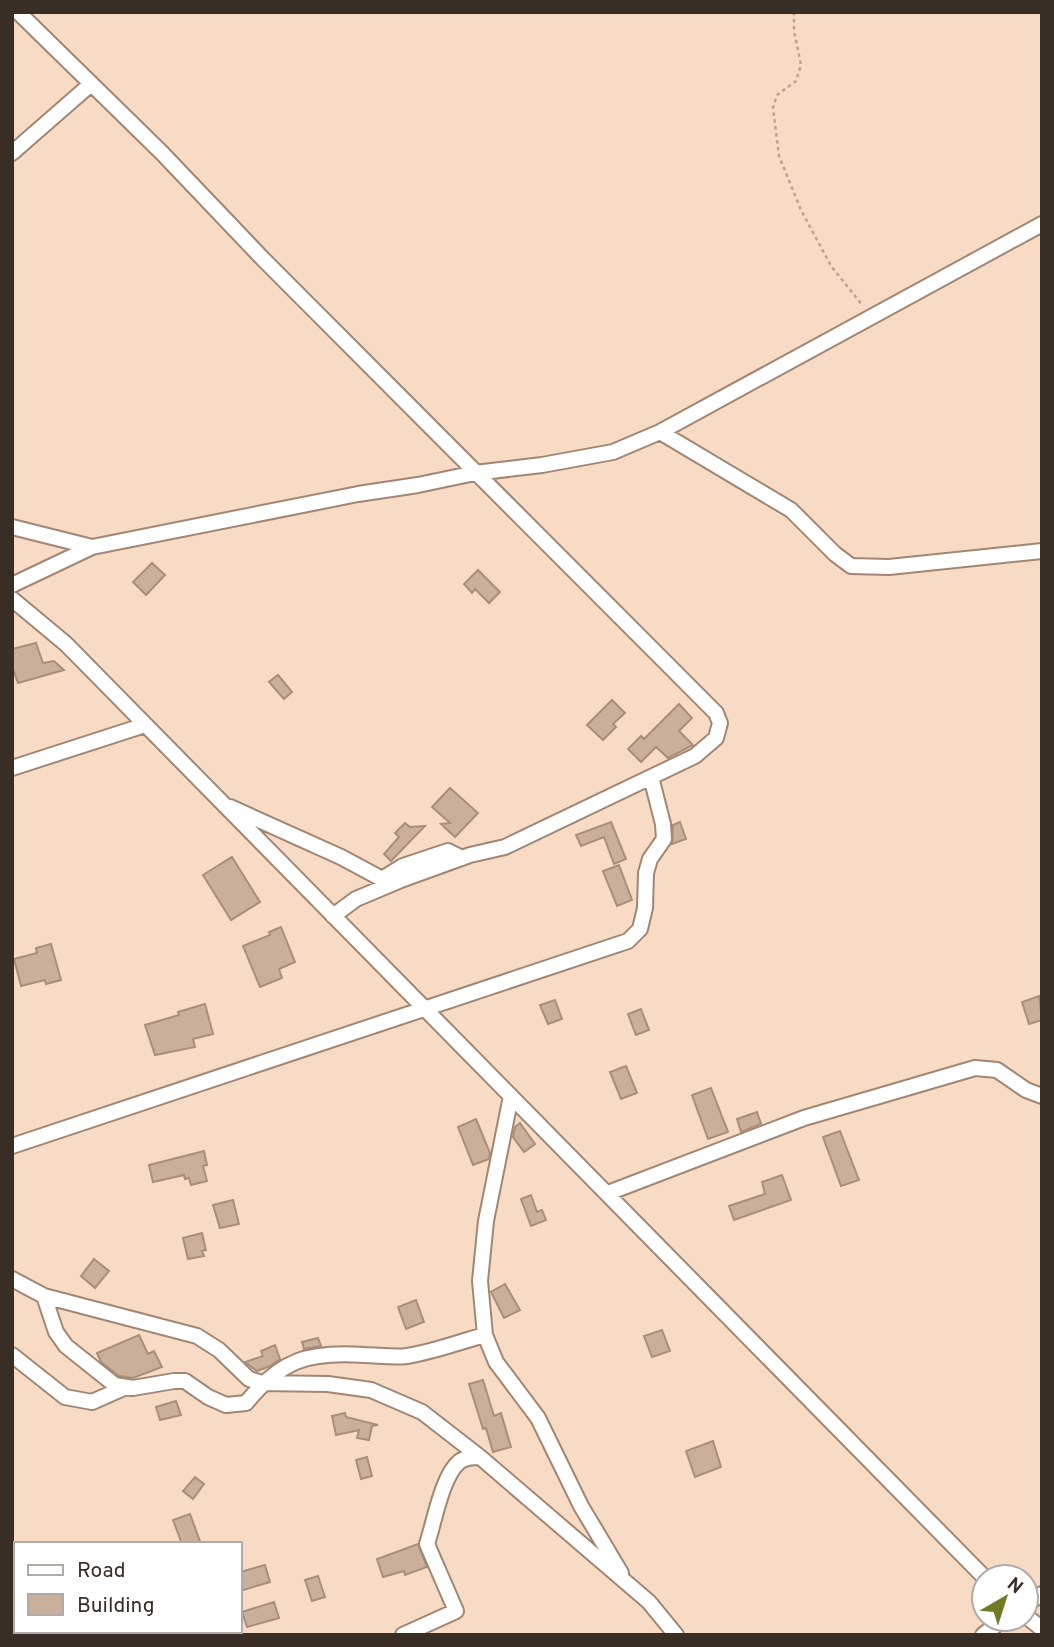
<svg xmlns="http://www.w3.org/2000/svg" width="1054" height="1647" font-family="Overpass,sans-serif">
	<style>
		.building { fill: #caaf9a; stroke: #a98f7b; stroke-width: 2 }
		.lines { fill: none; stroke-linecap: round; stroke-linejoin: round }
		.minor-casing { stroke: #a18773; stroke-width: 18 }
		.path { stroke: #baa391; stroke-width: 2.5; stroke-dasharray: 3.5 3.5; stroke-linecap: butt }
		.minor { stroke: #fff; stroke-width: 14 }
	</style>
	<rect width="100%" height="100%" fill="#f8dbc5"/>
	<path class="building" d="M152,563L165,575L146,595L133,582Z
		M478,570L500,592L489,603L475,589L472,593L464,584Z
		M36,643L43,663L54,661L64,670L18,683L12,666V649Z
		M278,675L292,692L284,699L269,682Z
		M612,700L625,713L613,724L616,727L603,740L587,725Z
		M679,704L692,718L679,731L693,745L668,758L656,747L641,762L628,749L641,736L644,739Z
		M450,788L478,813L455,837L441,824L450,823L432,807Z
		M611,822L626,859L614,864L604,837L581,846L576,835Z
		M680,822L686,839L672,844L673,825Z
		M405,823L410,827L425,826L391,861L384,854L399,837L395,833Z
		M232,857L260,902L231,920L203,875Z
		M619,865L632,900L617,906L603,871Z
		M281,927L295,962L279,969L282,978L260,987L243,946L270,935L269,932Z
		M51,944L61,980L46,984L45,980L21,986L14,959L37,953L36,948Z
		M1039,996L1042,1020L1029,1024L1022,1002Z
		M555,1000L562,1019L548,1024L540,1005Z
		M205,1004L213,1034L193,1039L195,1047L155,1055L145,1025L179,1015L178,1012Z
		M641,1009L649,1030L636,1035L628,1014Z
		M626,1066L637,1093L621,1099L610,1072Z
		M711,1088L728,1132L708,1139L692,1095Z
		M757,1112L761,1124L741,1132L737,1119Z
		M476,1119L490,1153L489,1159L473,1165L458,1127Z
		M520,1123L535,1144L524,1152L513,1137L515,1127Z
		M840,1131L859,1180L841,1186L823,1137Z
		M204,1151L207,1165L203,1166L207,1181L191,1185L189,1178L185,1179L184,1175L153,1182L149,1165Z
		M782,1175L791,1200L734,1220L729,1206L765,1194L762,1182Z
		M531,1195L537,1212L542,1210L546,1220L531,1226L521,1199Z
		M233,1200L239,1224L220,1228L213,1205Z
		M202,1233L206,1250L202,1251L204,1256L188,1259L183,1238Z
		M94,1259L109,1271L95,1288L81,1276Z
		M505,1284L520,1310L504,1318L491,1292Z
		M416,1300L424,1322L406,1329L398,1307Z
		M662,1330L670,1351L652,1357L644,1336Z
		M139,1335L148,1354L154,1351L162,1367L133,1378L119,1376L101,1362L97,1353Z
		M318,1338L321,1346L304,1349L302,1342Z
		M275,1345L280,1359L270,1366L257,1371L245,1362L263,1356L261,1351Z
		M483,1380L494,1416L501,1413L511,1447L493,1452L486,1428L483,1429L469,1384Z
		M176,1401L181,1415L160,1420L156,1407Z
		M345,1413L346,1417L378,1425L372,1426L369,1440L357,1438L359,1430L336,1435L332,1416Z
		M713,1441L721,1467L695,1477L686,1451Z
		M367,1457L372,1476L361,1479L356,1460Z
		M195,1477L204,1484L193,1499L183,1491Z
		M190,1514L201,1544H182L173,1520Z
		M418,1544L427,1567L405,1575L404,1571L383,1577L377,1559Z
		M265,1565L270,1582L240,1591V1572Z
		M318,1576L325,1597L312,1601L305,1580Z
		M274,1602L279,1618L247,1627L242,1612Z"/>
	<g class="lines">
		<defs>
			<path id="minor" d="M18,12L162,153L263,259L716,713L720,723L716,738L695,756L505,847L470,855L401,880L356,899L333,916
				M12,153L91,84
				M660,432L791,510L835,554L851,566L889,567L1042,551
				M12,527L92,547L358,494L418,485L475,473L542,465L613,452L660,432L1042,224
				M12,585L92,547
				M12,599L66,644L984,1577
				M12,768L145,725
				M230,807L341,857L382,879L403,866L448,851L462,858
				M511,1096L486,1221L480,1281L485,1335L496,1362L538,1418L581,1506L621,1573
				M12,1146L628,941L640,929L645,908L646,873L650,859L664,839L663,824L651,777
				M608,1193L804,1118L975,1068L997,1070L1026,1090L1042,1096
				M12,1279L44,1296L197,1336L219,1350L249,1379L262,1383L328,1384L371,1390L422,1412L480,1457L649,1602L676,1635
				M44,1296L56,1332L66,1346L115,1385L133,1388L174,1381H185L208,1397L226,1405L246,1403C281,1360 308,1351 364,1355C377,1355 393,1358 407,1356C433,1352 459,1342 485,1335
				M12,1355L65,1397L92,1402L126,1387
				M1026,1604L1042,1594
				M1026,1616L1042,1629
				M23,1635L34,1631
				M403,1635L456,1611L427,1544C434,1523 442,1476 459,1462C465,1457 473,1457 480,1457
				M983,1635L1004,1619"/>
		</defs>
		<use href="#minor" class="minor-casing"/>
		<path class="path" d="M794,12V31L801,65L796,81L777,95L773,108L779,156L801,210L831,266L863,306"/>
		<use href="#minor" class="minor"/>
	</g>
	<rect width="1054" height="1647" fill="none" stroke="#392e25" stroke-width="28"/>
	<rect x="14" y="1542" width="228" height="91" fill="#ffffff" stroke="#b0aba8" stroke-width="2"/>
	<rect x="28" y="1565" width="35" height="10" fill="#ffffff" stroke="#b0aba8" stroke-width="2"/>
	<text x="77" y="1577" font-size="21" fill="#392e25">Road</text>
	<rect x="28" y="1594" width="35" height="21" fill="#caaf9a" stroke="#b0aba8" stroke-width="2"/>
	<text x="77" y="1612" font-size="21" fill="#392e25">Building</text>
	<g transform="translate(1005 1598) rotate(39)"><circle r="33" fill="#ffffff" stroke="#b0aba8" stroke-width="2"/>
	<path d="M0-5L12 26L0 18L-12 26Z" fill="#707a25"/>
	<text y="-10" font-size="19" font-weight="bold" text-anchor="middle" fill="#392e25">N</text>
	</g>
</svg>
